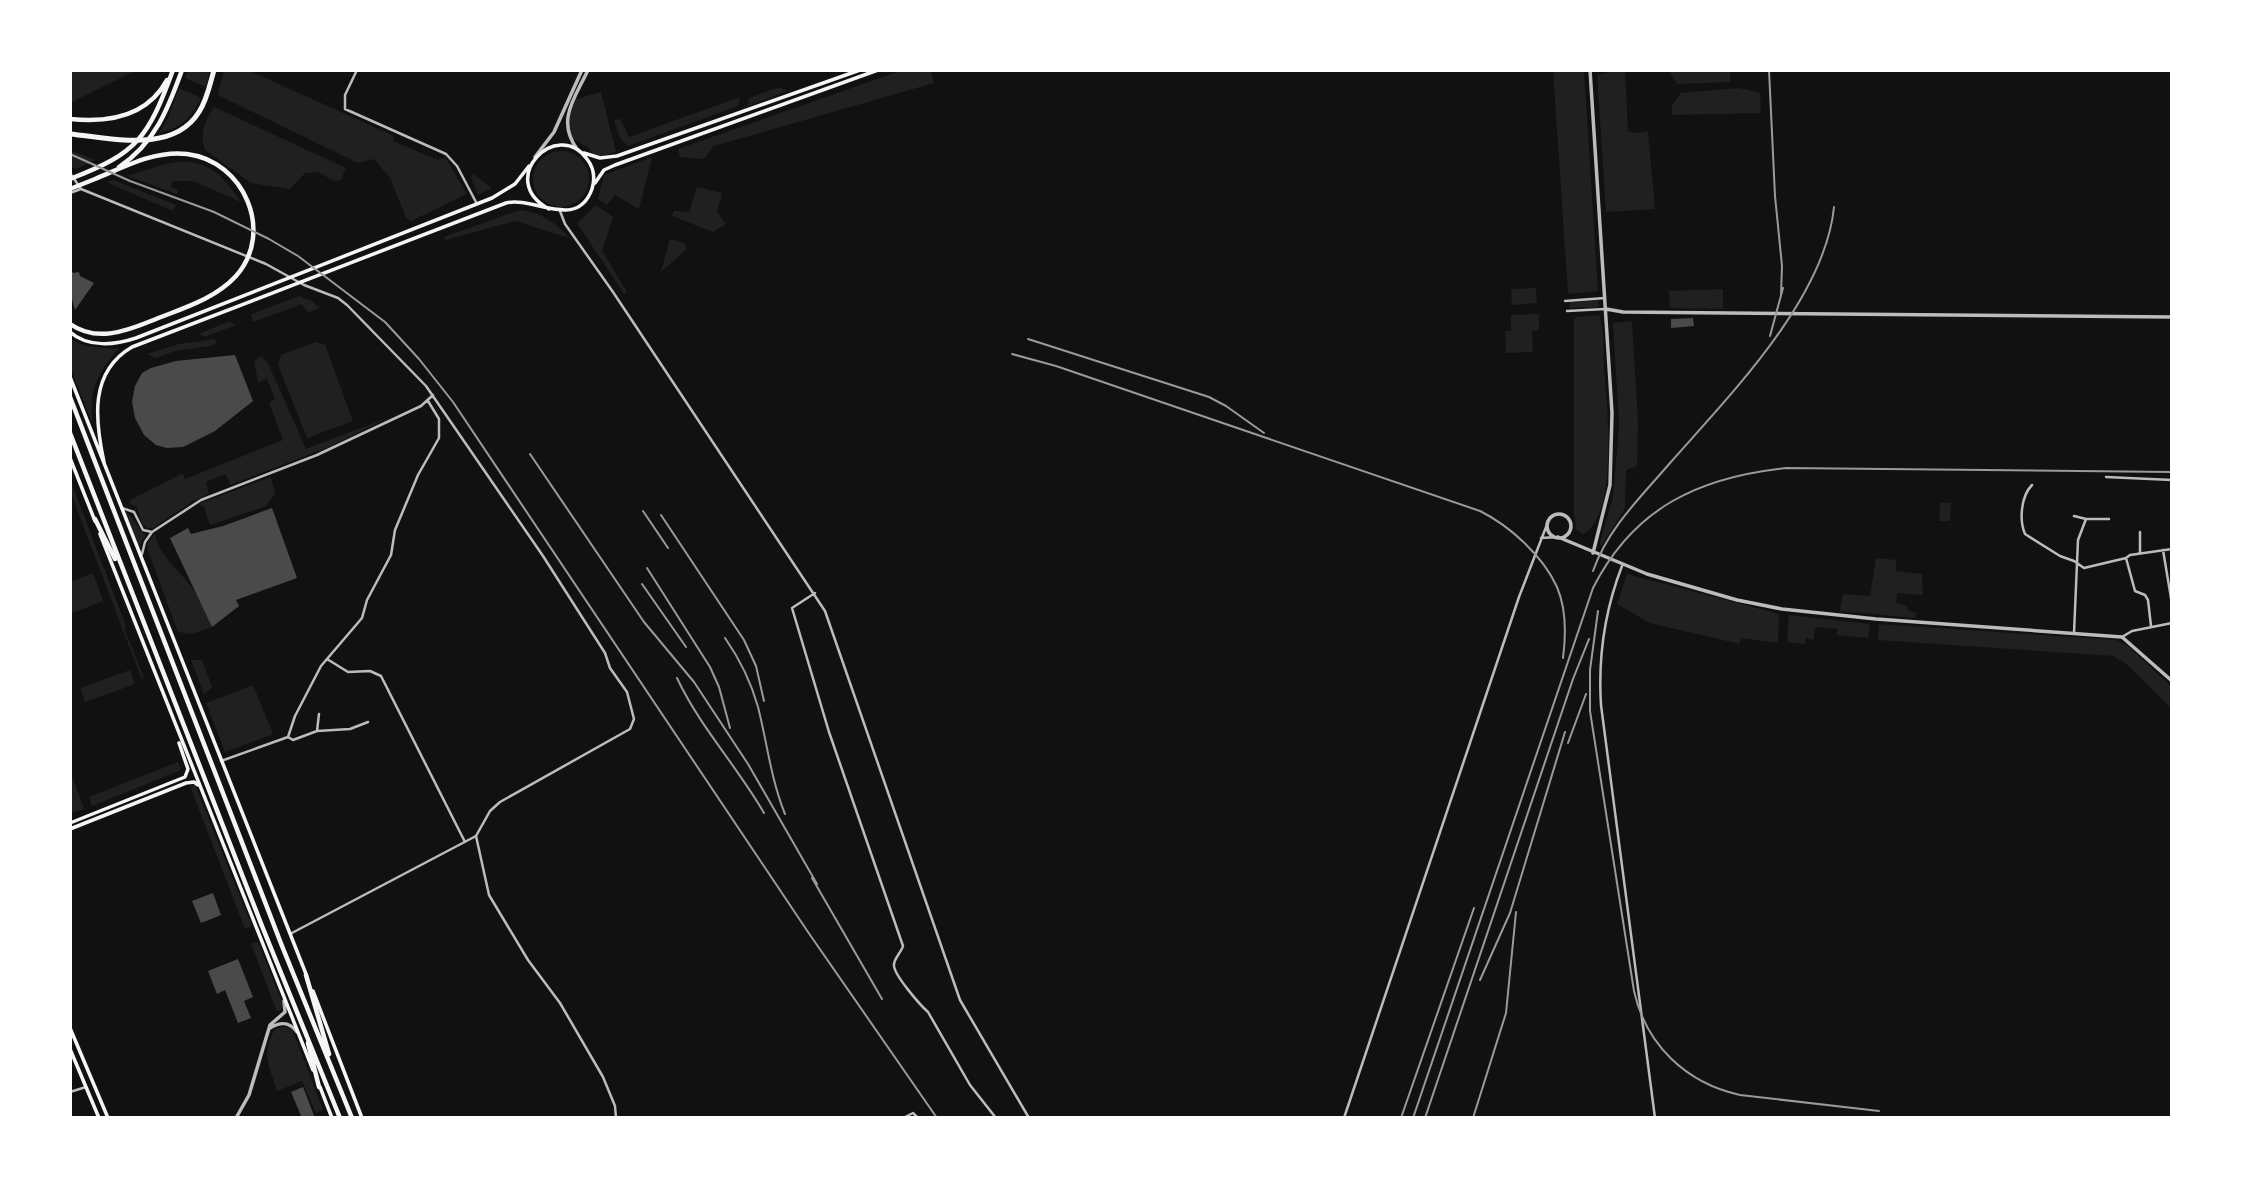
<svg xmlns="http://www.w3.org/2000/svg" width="2242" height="1188" font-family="'Source Sans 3',sans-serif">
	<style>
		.green { fill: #202020 }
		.building { fill: #4a4a4a }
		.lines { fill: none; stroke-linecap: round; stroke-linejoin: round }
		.minor { stroke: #bcbcbc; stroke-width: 2.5 }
		.tertiary { stroke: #bcbcbc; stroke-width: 3.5 }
		.secondary { stroke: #f5f5f5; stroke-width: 3.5 }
		.primary { stroke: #f5f5f5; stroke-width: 4.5 }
		.trunk { stroke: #f5f5f5; stroke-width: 4.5 }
		.motorway { stroke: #f5f5f5; stroke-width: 5 }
		.rail { stroke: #9a9a9a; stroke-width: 2 }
	</style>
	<rect width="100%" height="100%" fill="#111"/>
	<path class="green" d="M70,70H129L133,72L70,103Z
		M188,70H210L206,87L185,78Z
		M224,70H248L394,136L393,141L438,160L445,157L467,194L411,221L406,218L390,178L374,159L358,163L218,95Z
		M903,70H930L934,83L714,146L704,159L680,157L678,149Z
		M1553,70H1584L1598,291L1568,294Z
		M1619,70H1625L1628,131L1635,133L1648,131L1655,209L1606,212L1597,75Z
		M1674,70H1730V82L1677,84L1670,72Z
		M779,87L788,91L748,106L749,98Z
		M179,88L201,98C191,118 181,128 159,133L168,118Z
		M1739,88L1760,93L1761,113L1672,115V106L1681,93Z
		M601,92L616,152L602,156H594L589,148L572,138L568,121L576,99Z
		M740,97L738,106L628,146L620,138L614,120L620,119L629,137Z
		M214,107L346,168L341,180L334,181L318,172L305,173L290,189L251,183L205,150C199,133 205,122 214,107Z
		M70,150L95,160L76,169L70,167Z
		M533 179a28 28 0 1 1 56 0a28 28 0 1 1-56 0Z
		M652,157L639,209L615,195L607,205L598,199L604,175Z
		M184,161C214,164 224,178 241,202L193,181H173L171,187L178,190L177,194L127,176L165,164Z
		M473,174L492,188L478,195L471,177Z
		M113,180L176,205L173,211L106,182Z
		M697,187L722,193L717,212L726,224L713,232L672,216L674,211L689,212Z
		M596,205L613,217L602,251L627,292L624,294L577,223Z
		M520,210C540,212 557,223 569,238L515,221L445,240L444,237Z
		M670,239L684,243L687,249L661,272Z
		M1536,288L1537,303L1512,305L1511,289Z
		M1723,289V309L1670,308L1669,291Z
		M299,296L312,301L319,308L308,313L302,304L253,322L251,314Z
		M1598,300L1599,307L1570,308V302Z
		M1539,314V330L1532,331L1533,352L1506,353L1505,331H1511V315Z
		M1599,315C1605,329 1603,352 1604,368C1607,403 1619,516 1583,534L1576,529L1574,514V320L1576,317Z
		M229,321L236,325L205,337L199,334Z
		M1632,321L1638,424L1637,466L1626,470L1625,508L1601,547L1600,542L1613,497L1619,425L1613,323Z
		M70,339L86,346L119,349C97,371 88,394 93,425L70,367Z
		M215,339L216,344L210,346L175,351L155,358L147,354L179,344Z
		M316,342L325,345L353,421L307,438L278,365L281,355Z
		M261,356L268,363L306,449L387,418L329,447L230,485L226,474L206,482L209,494L193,501L153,528C141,531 140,516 137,507L130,504V500L179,475L183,474L185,479L283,440L269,403L275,399L267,379L258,382L254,361Z
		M271,477L275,494L266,506L210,525L204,507L198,504Z
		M72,484L126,626L124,628L144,678L142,680L70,491Z
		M1940,503H1951L1950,521H1939Z
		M125,512C135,517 136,528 145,535L139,547Z
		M155,533C158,556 183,573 195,592C202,603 207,616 212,627L191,634L178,632L148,551L147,545Z
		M1876,558L1896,560V571L1922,574L1923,595L1897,593L1896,603L1907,606L1909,611L1916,613L1915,618L1840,611L1843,594L1870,596Z
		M93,573L103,601L70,614V582Z
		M1627,574L1779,614L1778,643L1741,638L1740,644L1650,623L1617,604Z
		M1789,615L1870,624L1868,638L1836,635L1838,629L1816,627L1813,640L1806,638L1805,644L1787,642Z
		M1879,624L2116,640L2128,646L2172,687V709L2125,663L2113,656L1878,640Z
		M191,660H202L212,687L204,695Z
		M130,670L135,684L85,702L80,688Z
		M253,685L273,734L225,752L206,703Z
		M178,762L181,770L92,806L89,797Z
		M73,778L84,809L72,813L70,807V779Z
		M195,785L252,926L245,929L190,786Z
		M258,942L282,1002V1009L277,1012L251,944Z
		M282,1027H288L293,1031L323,1110L316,1113L302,1081L277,1091C269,1065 261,1054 275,1029Z"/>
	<path class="building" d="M70,271L74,273L79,272L80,276L94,283L75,310L70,292Z
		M1693,318L1694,326L1671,328V319Z
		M235,355L253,401L215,431L183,447L167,448L156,445L144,435L135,418L132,402L135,386L142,373L151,368L176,361Z
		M272,508L297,578L236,600L239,606L212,627L170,538L188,528L191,534L223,526Z
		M213,893L221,915L201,923L192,901Z
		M238,959L253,997L244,1001L251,1018L238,1023L225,990L217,994L208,971Z
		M303,1087L315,1118H302L291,1092Z"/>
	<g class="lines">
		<path class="minor" d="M357,70L345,95V109L446,154L457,166L477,204
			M70,173L81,189L266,264L304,285L338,298L347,305L426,386L543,556L605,653L610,668L627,692L634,719L630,729L500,802L490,811L476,836L290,934
			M70,193L81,189
			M560,211L565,224L613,292L825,611L960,1000L1029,1118
			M1565,301L1605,298
			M1567,311L1605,309
			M2106,477L2172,480
			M2032,485C2021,496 2019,520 2025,534L2060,556L2074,561L2084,568L2126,558L2130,555L2172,549
			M122,508L134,512L143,530L152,532
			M2074,516L2086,519H2109
			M2140,532V553
			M1541,538L1558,537
			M2163,550L2172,604
			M142,554L145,542L152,532L201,500L317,455L421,406L433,395
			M2126,558L2135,591L2145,595L2148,600L2151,626
			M1622,566C1605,610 1598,658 1601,705L1655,1118
			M815,593L792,608L829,732L903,946C901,953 893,959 894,966C895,976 920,1005 928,1012L970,1085L996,1118
			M2074,633L2078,540L2086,519
			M2122,637L2132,631L2172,623
			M327,659L348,672L370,671L381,676L465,842
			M317,731L319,714
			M288,737L293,740L317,731L350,729L368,722
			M221,761L288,737L295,716L321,666L362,618L367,600L391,555L395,530L418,475L439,438V419L428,401
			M476,836L489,895L528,960L560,1003L603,1077L615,1106L616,1118
			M70,1092L86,1087
			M903,1118L913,1113L918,1118
			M1344,1118L1519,597L1548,522"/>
		<path class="tertiary" d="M1590,70L1612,413L1610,485L1593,553
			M577,149C556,120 575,98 588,70
			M535,157L554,132L582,70
			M1606,309L1623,312L2172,317
			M1547 526a12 12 0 1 1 24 0a12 12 0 1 1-24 0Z
			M1558,537L1647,574L1737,600L1782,609L1876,619L2122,637L2172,681
			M270,1028C280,1022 289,1021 297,1032
			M236,1118L249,1095L270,1025L285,1012L284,1001"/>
		<path class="secondary" d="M584,153L600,158L617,156L860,70
			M595,183L604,170L615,165L878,70
			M70,332C88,348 115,345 136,338L492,198L515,184L529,166
			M70,377L306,974
			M70,458L95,521
			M104,462C95,420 89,372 132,347L506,203C534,196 577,231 592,189C595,179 594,168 587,159C557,117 495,180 549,209
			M100,534L313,1070
			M70,823L185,777L188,769L179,743
			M70,829L186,783L194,782L198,785
			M313,991L362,1118
			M70,1028L108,1118
			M70,1049L99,1118
			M320,1087L332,1118"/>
		<path class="primary" d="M70,119C108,123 147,117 167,80
			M119,167C155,143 168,109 182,70
			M70,179C138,153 148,138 173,70
			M70,189L95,179
			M70,324C96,342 124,332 151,321C180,309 214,300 236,276C275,232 244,161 187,154C155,150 124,167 95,179"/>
		<path class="trunk" d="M70,397L282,946L352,1118
			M70,433L262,926L340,1118
			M95,519L115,559
			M306,975L329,1054
			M308,1043L319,1087"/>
		<path class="motorway" d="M70,134C111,138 173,154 199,112C207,100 210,84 214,70"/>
		<path class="rail" d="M1769,70L1775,196L1782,266L1781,295
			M70,154L130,181L214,212L269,239L298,256L385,322L419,359L453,402L808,932L937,1118
			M1770,336L1783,288
			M1028,339L1209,397L1226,406L1264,433
			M1012,354L1056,366L1480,511C1510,526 1543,556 1557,587C1566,608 1566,635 1563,658
			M530,454L644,622L694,682L748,764L817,884
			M643,511L668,548
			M661,515L744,640L756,666L764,701
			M647,568L710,667L719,687L730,728
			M1593,571C1608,528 1641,497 1670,463C1729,396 1825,299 1834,207
			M642,584L686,647
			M1598,611L1590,670V711L1634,991C1646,1045 1686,1083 1740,1095L1879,1111
			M725,638C739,658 751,682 758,707C767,742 771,780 785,814
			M677,678C700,727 737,766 764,813
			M1568,743L1586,694
			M812,878L882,999
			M1480,980L1510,913L1565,732
			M1401,1118L1474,908
			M1413,1118L1593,588C1634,507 1700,477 1786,468L2172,472
			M1425,1118L1573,679L1589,639
			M1473,1118L1506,1013L1516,912"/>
	</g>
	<rect width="2242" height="1188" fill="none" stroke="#ffffff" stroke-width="144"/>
</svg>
